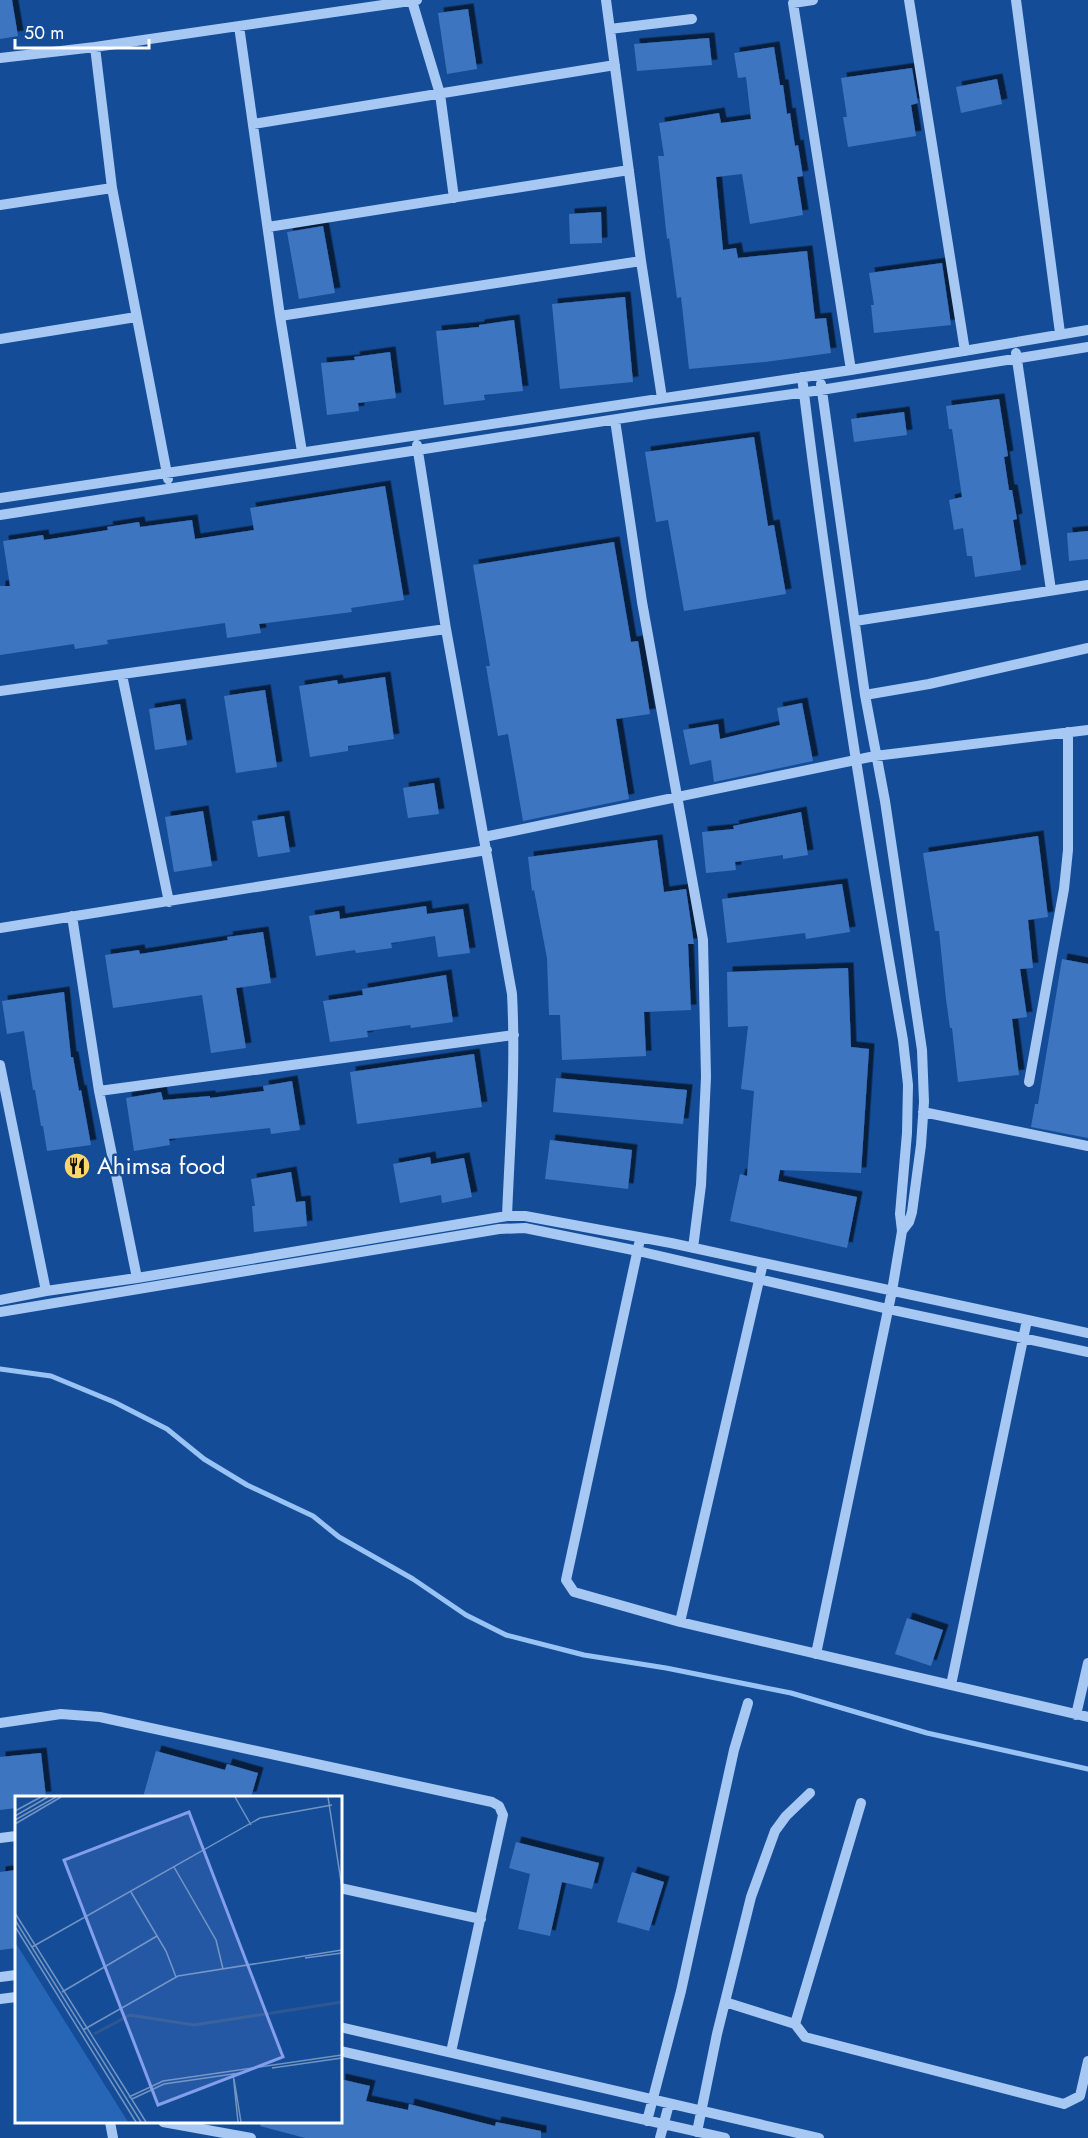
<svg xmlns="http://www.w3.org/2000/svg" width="1088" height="2138" font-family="Jost,sans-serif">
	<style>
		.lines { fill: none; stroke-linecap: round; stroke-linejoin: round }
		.stream { stroke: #99c3f5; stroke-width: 5 }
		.building { fill: #3d75c0; filter: url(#shadow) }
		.minor { stroke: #a7c8f2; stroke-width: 10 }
		.labels { text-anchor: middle; stroke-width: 5; stroke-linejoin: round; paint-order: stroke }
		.poi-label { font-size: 24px; fill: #fff; stroke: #144c98; text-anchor: start }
		.inset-river { fill: none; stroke: #2e578f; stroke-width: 3 }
		.inset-road { fill: none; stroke: #7294c1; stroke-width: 1.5 }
		.view { fill: #839eea; fill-opacity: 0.15; stroke: #839eea; stroke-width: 3 }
		.inset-edge { fill: none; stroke: #fff; stroke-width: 3 }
	</style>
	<defs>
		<filter id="shadow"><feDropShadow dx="5.5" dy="-5.5" stdDeviation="0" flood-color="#0009"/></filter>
	</defs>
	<rect width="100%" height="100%" fill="#144c98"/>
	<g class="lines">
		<path class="stream" d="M0,1369L51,1376L114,1402L167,1429L204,1459L247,1485L313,1516L339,1537L413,1579L466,1615L506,1635L584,1655L666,1668L791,1693L927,1733L1088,1769"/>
	</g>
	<path class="building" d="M0,0H12L18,36L0,39Z
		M468,9L477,69L447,74L438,13Z
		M709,38L712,65L637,71L634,44Z
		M774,47L780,85H783L787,114L790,113L795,146L798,145L803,176L797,177L803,215L750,224L742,174L716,177L723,250L736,248L738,258L807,251L815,319L826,318L831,353L765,362L689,369L681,297L677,298L669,238L667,239L658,156H664L659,123L719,113L721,123L751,119L746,77L738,78L734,53Z
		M912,68L918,103L911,105L916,136L848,147L843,117H847L841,78Z
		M997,79L1002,104L961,113L956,87Z
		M601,212L602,243L570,244L569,214Z
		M323,226L335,293L299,299L287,232Z
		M942,263L951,325L874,333L871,305H874L869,273Z
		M625,297L633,382L560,389L552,304Z
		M514,320L523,391L484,395L485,400L444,405L436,331L479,327V325Z
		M390,352L396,398L358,403L359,411L327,415L321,363L355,360L354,357Z
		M999,399L1008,456L1004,457L1009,490H1012L1017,519L1013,520L1021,570L975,577L972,556H967L963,528L954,530L949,500L962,497L952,429H949L946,406Z
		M904,412L907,435L854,442L851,419Z
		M754,437L768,526L774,525L786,594L684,611L668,520L656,522L645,452Z
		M385,486L404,600L351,608L352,612L259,624L261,633L227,638L225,623L107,640L108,644L75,649L74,644L0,655V586H10L3,541L43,535L44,540L108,530L107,527L139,522L140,527L192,520L195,539L254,530L250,508Z
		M1088,531V559L1069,561L1067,533Z
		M614,542L631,642L638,641L650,714L616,719L629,799L523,821L508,734L498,736L486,666H490L473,565Z
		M385,677L394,739L348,746V751L310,757L299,686L337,680L338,684Z
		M265,690L277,767L236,773L224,696Z
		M802,703L813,761L714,782L711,760L690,765L683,730L718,724L720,739L780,725L777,708Z
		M180,704L187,745L155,750L149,709Z
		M434,783L439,814L408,818L403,788Z
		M203,811L212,866L174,872L165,817Z
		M801,812L808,855L783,859V855L735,862L736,870L706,873L702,832L734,829L733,826Z
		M284,816L290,852L258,857L252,821Z
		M1038,836L1048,917L1028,920L1033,968L1020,969L1027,1017L1012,1019L1019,1075L958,1082L952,1028H950L946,999L939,931H935L923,853Z
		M657,840L664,892L686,889L694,944H688L691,1010L644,1012L646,1056L562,1060L560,1015H549L547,958L534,890L532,891L528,857Z
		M842,884L850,932L806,939L805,933L727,943L722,899Z
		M426,906L427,914L463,909L470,953L438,957L435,936L391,943L392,948L356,953L355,950L316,956L309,916L339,911L340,919Z
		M263,932L271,983L236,988L246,1048L211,1053L202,995L113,1008L105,955L139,950L140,954L228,940L227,937Z
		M1062,959L1088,964V1138L1031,1127L1035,1104H1038Z
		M848,968L851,1047L869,1049L861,1173L780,1170L778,1181L857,1197L847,1248L730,1221L740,1174L747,1176L754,1091L741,1089L748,1026L728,1027L727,972Z
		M446,975L453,1022L411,1028L410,1025L367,1031L368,1037L330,1042L323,1001L363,995L362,989Z
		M64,992L71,1057H73L79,1091L81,1090L91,1145L47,1151L43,1126H41L35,1090H33L24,1031L7,1034L2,1001Z
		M474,1054L482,1107L357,1124L350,1072Z
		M556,1078L687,1090L683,1124L553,1112Z
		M292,1081L300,1130L271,1134L270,1128L169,1139L170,1145L134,1151L126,1098L161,1092L163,1100L210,1096V1098L264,1091L263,1086Z
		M550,1140L632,1150L628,1189L545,1179Z
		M430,1157L431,1164L464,1158L472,1197L442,1203L441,1195L400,1203L393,1164Z
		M291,1172L296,1202L305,1201L307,1226L254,1232L252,1206H255L251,1179Z
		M907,1618L943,1630L931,1666L895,1654Z
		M156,1751L225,1770L227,1764L258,1773L251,1797H143Z
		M41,1753L46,1797H16V1808L0,1810V1757Z
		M516,1842L599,1863L592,1889L562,1882L550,1936L518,1929L530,1874L509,1868Z
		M16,1870V1948L0,1950V1872Z
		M632,1872L664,1882L649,1931L617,1922Z
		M340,2079L370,2086L366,2101L408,2110L409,2104L495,2126L496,2122L541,2131V2138H305L260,2126L261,2121H340Z"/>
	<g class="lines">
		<path class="minor" d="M606,0L641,261L662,398
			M813,0L793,3L851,370
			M909,0L965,351
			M1016,0L1060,333
			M412,1L440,94L454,198
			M239,26L280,316L302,452
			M610,29L692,19
			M95,47L112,188L168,479
			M0,58L95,47L417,0
			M253,124L615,65
			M0,205L112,188
			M268,227L629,170
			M280,316L641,261
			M0,339L136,317
			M1016,353L1051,590
			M802,377C829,599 864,820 903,1040L908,1085L907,1133L900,1214L902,1231L892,1291L816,1654
			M821,384L865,695L885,801L922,1050L924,1102L921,1145L912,1212L909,1222L902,1231
			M615,420L642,602L703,940L706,1077L701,1185L693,1248
			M417,445L446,629L512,994C516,1068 510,1142 507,1216
			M0,498L851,370L1088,330
			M0,515L649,414L821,390L1088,347
			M855,621L1088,585
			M122,675L169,902
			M0,691L446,629
			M865,695L929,684L1088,648
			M484,837L875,756L1088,730
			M72,916L99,1091L137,1278
			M0,928L487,850
			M0,1065L46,1291
			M1029,1082L1064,889L1068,850V732
			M99,1091L514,1035
			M923,1112L1088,1146
			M639,1244L566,1580L574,1592L680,1622L1088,1717
			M0,1300L46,1291L137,1278L507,1216H525L671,1243L1088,1333
			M0,1312L499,1229L525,1228L638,1251L888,1309L1088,1352
			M680,1622L763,1263
			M951,1685L1027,1320
			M1076,1715L1088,1663
			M0,1723L61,1714L100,1717L492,1802L499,1806L503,1815L451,2052
			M0,1838L16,1836
			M340,1888L481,1919
			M0,1977L16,1975
			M0,1999L16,1997
			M725,2002L795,2024L805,2037L1064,2104L1080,2096L1088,2061
			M795,2024L861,1803
			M340,2027L819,2138
			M340,2051L725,2138
			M647,2121L681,1991L734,1750L748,1703
			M110,2122L113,2138
			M163,2122L251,2138
			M697,2132L717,2034L751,1897L775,1831L786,1816L810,1793
			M660,2138L669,2104"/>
	</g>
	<defs>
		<symbol id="restaurant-disc" viewBox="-11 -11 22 22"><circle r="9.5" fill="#ffd668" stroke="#144c98"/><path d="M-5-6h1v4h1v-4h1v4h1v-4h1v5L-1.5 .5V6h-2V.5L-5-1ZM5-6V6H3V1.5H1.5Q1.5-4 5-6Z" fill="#111"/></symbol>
	</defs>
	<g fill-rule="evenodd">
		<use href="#restaurant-disc" x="62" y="1151" width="30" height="30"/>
	</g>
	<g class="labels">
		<g class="poi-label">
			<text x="97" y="1174">Ahimsa food</text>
		</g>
	</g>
	<g transform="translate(15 1796)">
		<rect width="327" height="327" fill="#144c98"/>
		<path d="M0,146L113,326H0Z" fill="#2766b6"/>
		<path class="inset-river" d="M79,238L115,219L179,229L327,206"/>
		<path class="inset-road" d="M220,1L236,29M313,1L327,92M0,15L26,1M0,20L33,1M0,24L41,1M0,28L46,1M159,71L201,144L208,173M116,96L151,155L161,181M0,117L131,326M0,124L126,326M1,132L121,326M17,151L245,22L317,9M290,162L327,157M47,196L142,140M68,234L163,180L327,154M257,272L327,262M218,277L223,326M219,283L226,326M114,301L148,285L327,259M117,303L149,288L225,277"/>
		<path class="view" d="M174,16L268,261L143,309L49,64Z"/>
		<rect width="327" height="327" class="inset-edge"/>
	</g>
	<path d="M15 39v9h134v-9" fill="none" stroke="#ffffff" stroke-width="3"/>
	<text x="24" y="39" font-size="18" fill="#ffffff" stroke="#144c98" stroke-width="4.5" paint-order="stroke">50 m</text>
</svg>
